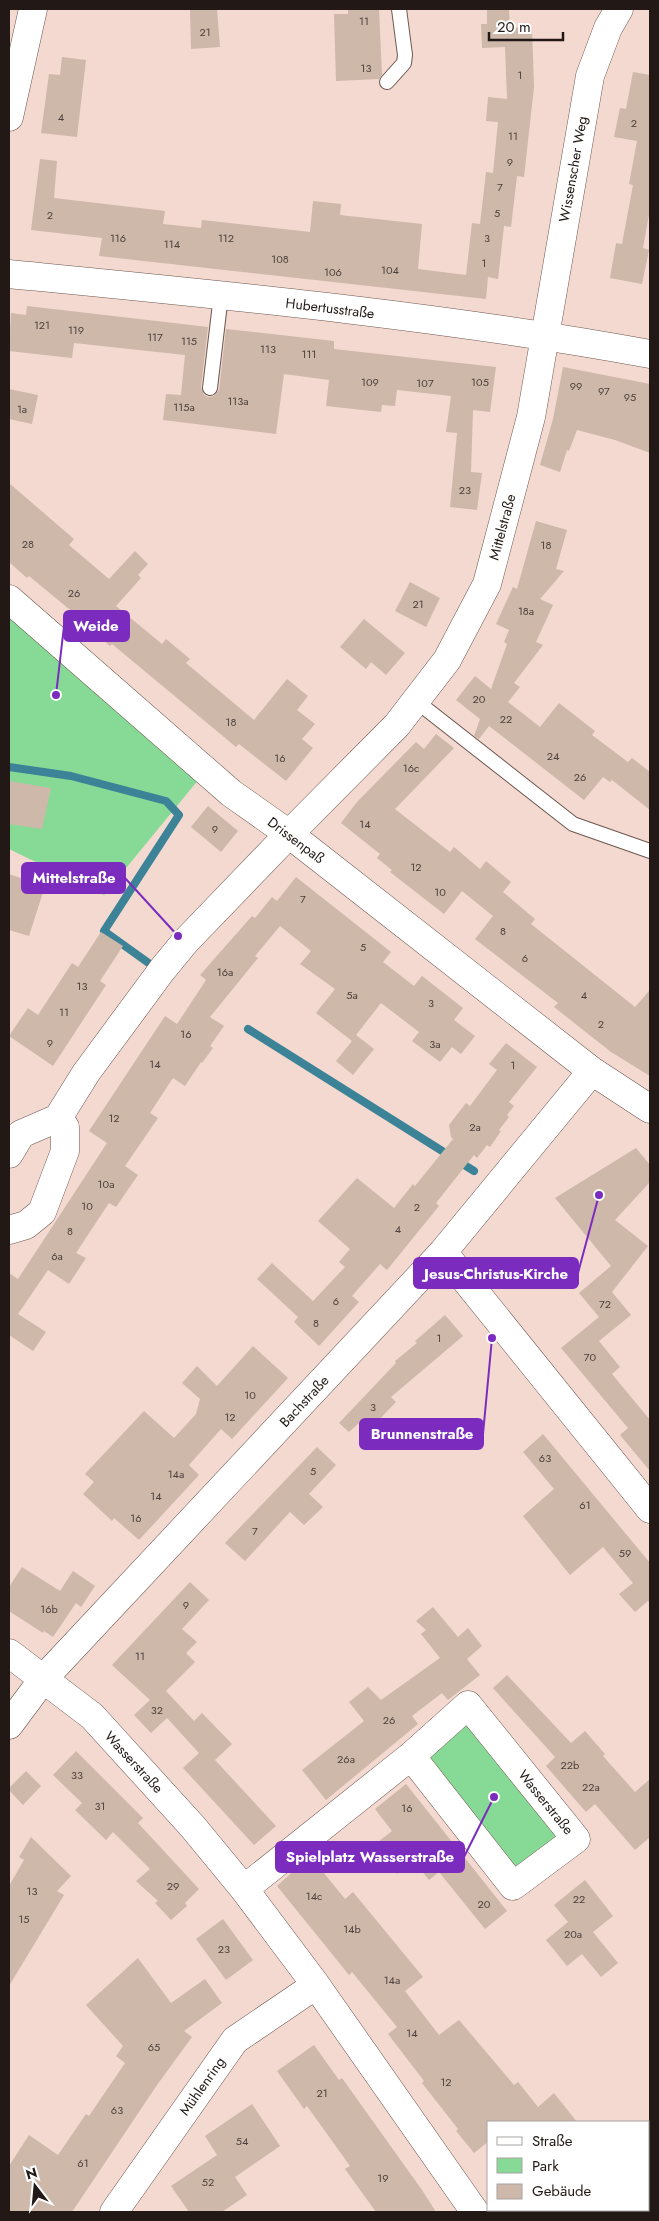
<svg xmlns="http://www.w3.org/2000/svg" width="659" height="2221" font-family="Jost,sans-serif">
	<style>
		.green { fill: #86da95 }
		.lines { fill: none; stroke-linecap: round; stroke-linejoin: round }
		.stream { stroke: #3c8397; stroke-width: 8 }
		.building { fill: #cdb8aa }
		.service-casing { stroke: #6d574f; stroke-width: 16 }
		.minor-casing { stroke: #6d574f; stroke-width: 29 }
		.service { stroke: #fff; stroke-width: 14 }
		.minor { stroke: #fff; stroke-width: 28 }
		.labels { text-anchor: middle; stroke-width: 4; stroke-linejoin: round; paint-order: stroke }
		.number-label { font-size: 11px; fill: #4d413b }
		.street-label { font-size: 14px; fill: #221916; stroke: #fff }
		.leader { fill: none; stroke: #7b2cbf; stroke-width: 2 }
		.callout-dot { fill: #7b2cbf; stroke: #fff; stroke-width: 2 }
		.callout { fill: #7b2cbf; stroke: #7b2cbf; stroke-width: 2 }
		.callout-label { font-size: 15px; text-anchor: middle; font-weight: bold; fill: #fff }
	</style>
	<rect width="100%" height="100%" fill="#f3d9d0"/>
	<path class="green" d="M9,611L199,779L104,895L9,849Z
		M467,1721L564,1837L518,1873L425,1758Z"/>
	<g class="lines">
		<path class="stream" d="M9,767L71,776L166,801L179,815L104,931L150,964
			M248,1029L474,1171"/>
	</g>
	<path class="building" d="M190,9H217L220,47L191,49Z
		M348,9H379L382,75L379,79L336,81L334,14H348Z
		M487,9H509L510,28L532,27L534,87L524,177L517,176L511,227L504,226L498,279L488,277L486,299L99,256L102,238L31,230L40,159L57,161L54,198L165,211L163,224L201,228L202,220L310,232L313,201L341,204L340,215L422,224L418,269L466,275L472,223L480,224L486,172L493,173L498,122L486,121L488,97L507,99L505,47L482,48L481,24H487Z
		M62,57L86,60L77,137L41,133L49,74L60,75Z
		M633,72L650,75V209L643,248L649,250L642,284L610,278L616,243L622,244L633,185L629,184L637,141L614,137L620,108L626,109Z
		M27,306L208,327L201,387L204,395L208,397L214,396L219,390L226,329L334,341V349L496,367L490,412L473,410L471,472L482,473L477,510L450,507L457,433L446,432L451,396L397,390L395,406L382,405L381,412L326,406L329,380L284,374L276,434L163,420L166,394L181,395L185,355L74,343L72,358L9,351L11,313L26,315Z
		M563,367L650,384V453L615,440L577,430L569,451L567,450L560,472L540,465L553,419Z
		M9,389L38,395L32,424L9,419Z
		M9,483L74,539L69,545L109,579L135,551L148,564L138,575L141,578L116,606L162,644L166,639L190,659L186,663L254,720L287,679L308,696L297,710L315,724L302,739L313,748L286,781L239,744L236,747L112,644L110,646L96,634L97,632L29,576L27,578L9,562Z
		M536,521L567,530L556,569L564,571L540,599L553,605L536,642L543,645L514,683L520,687L508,702L540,727L559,703L595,731L592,735L628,762L632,758L650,772V810L612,780L610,782L603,777L584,800L489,726L479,739L474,736L480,719L456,700L475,676L491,689L507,644L504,642L509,630L496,624L513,587L517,589Z
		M410,582L440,598L426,627L395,611Z
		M364,619L405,653L386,675L371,662L366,669L340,647Z
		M436,734L454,748L395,809L450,852L454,847L480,869L486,861L511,882L503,892L535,919L531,924L635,1007L650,990V1076L611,1052L554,1007L558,1003L475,939L493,916L478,904L462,891L444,914L390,872L392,870L377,858L380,854L341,823L357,802L416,742L424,749Z
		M9,781L51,788L42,829L9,824Z
		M208,806L238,831L221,852L191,827Z
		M9,874L45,886L29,936L9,930Z
		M296,877L391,952L383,962L414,986L422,976L463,1008L454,1020L475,1036L461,1054L452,1047L440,1062L412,1041L419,1032L381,1003L356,1035L374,1049L353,1075L336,1061L352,1041L316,1013L335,989L300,964L311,951L280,926L255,956L258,958L210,1017L224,1026L210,1046L213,1048L202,1063L201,1062L185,1086L173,1078L150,1113L158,1118L125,1166L138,1175L116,1207L109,1203L76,1253L86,1258L69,1284L48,1270L18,1314L46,1332L33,1351L9,1335V1273L18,1279L107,1143L89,1131L165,1016L177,1024L206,980L200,975L252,916L255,918L272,897L277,901Z
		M101,932L123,946L100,981L106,985L53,1066L9,1036L28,1008L38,1015L72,963L78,967Z
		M506,1043L537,1067L509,1102L514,1106L507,1115L509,1117L499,1130L501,1131L490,1147L487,1145L477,1158L474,1155L436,1203L439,1206L387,1270L380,1264L352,1296L359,1302L319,1346L294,1322L298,1317L257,1279L272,1263L313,1301L345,1267L339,1262L350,1249L318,1221L357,1178L394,1208L413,1184L415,1186L453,1139L451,1137L449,1125L466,1103L470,1106L497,1070L489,1064Z
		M636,1148L650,1165V1182L615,1220L648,1246L612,1292L631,1315L599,1341L620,1367L612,1374L650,1420V1471L620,1435L628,1428L561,1348L599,1317L579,1293L611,1266L555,1198Z
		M445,1315L463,1336L391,1397L396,1402L369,1430L360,1422L349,1432L339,1423L396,1363L395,1361L417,1343L415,1341Z
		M253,1346L288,1378L232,1439L221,1429L189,1465L199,1475L139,1540L114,1518L112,1521L83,1494L94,1482L85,1474L144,1411L174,1438L196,1414L200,1399L182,1383L197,1366L217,1386Z
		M543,1434L650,1563V1604L648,1601L635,1612L619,1594L633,1583L603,1547L570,1575L523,1516L554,1489L523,1452Z
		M317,1447L336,1465L309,1494L323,1507L304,1525L290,1512L245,1561L225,1543Z
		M22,1567L60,1591L73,1571L95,1586L81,1607L76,1603L53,1637L44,1631L43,1633L9,1611V1587Z
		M190,1582L209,1600L182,1629L197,1642L186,1653L195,1662L166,1691L194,1721L202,1713L232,1744L215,1760L276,1826L254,1845L183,1768L199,1753L167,1718L151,1733L134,1715L150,1700L112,1665Z
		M433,1607L458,1637L468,1628L482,1646L467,1659L480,1675L448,1700L442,1693L412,1716L418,1724L326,1800L302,1770L364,1721L349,1702L368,1687L381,1700L440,1658L421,1634L426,1630L416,1621Z
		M507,1675L571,1743L585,1731L605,1754L603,1756L635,1792L650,1779V1837L635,1850L595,1804L586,1812L546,1766L555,1757L493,1688Z
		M76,1751L143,1818L138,1823L199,1889L185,1903L187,1906L171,1920L155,1903L158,1901L136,1881L150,1869L113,1832L106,1840L75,1810L82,1803L53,1775Z
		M26,1771L41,1786L23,1805L9,1790V1788Z
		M406,1784L507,1911L485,1929L439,1872L429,1880L413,1860L397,1874L388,1864L380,1871L365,1852L392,1831L375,1809Z
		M31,1837L71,1876L57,1891L64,1895L9,1986V1886L24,1860L19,1857Z
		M310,1856L345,1899L353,1892L423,1977L405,1991L439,2035L459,2020L514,2085L518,2082L538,2107L554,2093L577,2122H488V2142L474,2153L456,2131L458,2129L422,2083L424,2081L388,2034L397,2027L352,1972L349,1975L277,1886Z
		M585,1880L613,1916L593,1932L618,1963L601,1977L582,1954L567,1966L546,1940L568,1922L554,1905Z
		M223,1919L253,1960L226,1980L196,1939Z
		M138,1958L171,2003L205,1979L222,2003L184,2031L192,2037L157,2085L72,2212H9V2166L29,2135L58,2155L86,2114L89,2116L125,2063L116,2056L123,2046L86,2005Z
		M314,2045L339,2080L342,2078L422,2190L436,2212H376L345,2169L350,2166L307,2106L304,2109L277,2071Z
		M252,2104L280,2146L235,2177L247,2195L222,2212H189L171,2186L217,2155L205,2136Z"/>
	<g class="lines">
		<defs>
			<path id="service" d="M387,82L404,63L405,55L399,9
				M210,388L221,295
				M416,701L573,824L650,851"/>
			<path id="minor" d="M9,117L33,9
				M9,274C223,295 438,315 650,354
				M9,599L231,793L289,834L592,1071L650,1109
				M9,1154L21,1134L58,1118L86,1073L162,970L185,942L289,834L397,725L447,660L487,584L531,417L590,76L608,28L619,9
				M9,1230L26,1225L42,1212L65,1151V1127L58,1118
				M443,1252L650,1509
				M9,1653L92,1716L193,1827L244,1889L316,1985L475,2212
				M9,1725L44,1678L443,1252L592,1071
				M244,1889L411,1756L468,1705L576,1839L513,1886L411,1756
				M114,2212L235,2040L316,1985"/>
		</defs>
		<use href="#service" class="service-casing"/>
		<use href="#minor" class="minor-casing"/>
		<use href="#service" class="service"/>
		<use href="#minor" class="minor"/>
	</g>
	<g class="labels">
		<g class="number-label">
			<text x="364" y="25">11</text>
			<text x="205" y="36">21</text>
			<text x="366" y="72">13</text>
			<text x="520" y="79">1</text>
			<text x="61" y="121">4</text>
			<text x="634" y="127">2</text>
			<text x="513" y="140">11</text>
			<text x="510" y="166">9</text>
			<text x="500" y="191">7</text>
			<text x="497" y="217">5</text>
			<text x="50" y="219">2</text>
			<text x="118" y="242">116</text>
			<text x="226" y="242">112</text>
			<text x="487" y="242">3</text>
			<text x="172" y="248">114</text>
			<text x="280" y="263">108</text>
			<text x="484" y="267">1</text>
			<text x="390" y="274">104</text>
			<text x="333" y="276">106</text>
			<text x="42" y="329">121</text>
			<text x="76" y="334">119</text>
			<text x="155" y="341">117</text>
			<text x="189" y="345">115</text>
			<text x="268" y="353">113</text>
			<text x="309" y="358">111</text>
			<text x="370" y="386">109</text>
			<text x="480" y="386">105</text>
			<text x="425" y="387">107</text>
			<text x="576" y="390">99</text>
			<text x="604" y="395">97</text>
			<text x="630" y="401">95</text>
			<text x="238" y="405">113a</text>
			<text x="184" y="411">115a</text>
			<text x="22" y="413">1a</text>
			<text x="465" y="494">23</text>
			<text x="28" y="548">28</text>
			<text x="546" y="549">18</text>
			<text x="74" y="597">26</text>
			<text x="418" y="608">21</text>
			<text x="526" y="615">18a</text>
			<text x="479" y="703">20</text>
			<text x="506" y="723">22</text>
			<text x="231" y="726">18</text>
			<text x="553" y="760">24</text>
			<text x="280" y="762">16</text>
			<text x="411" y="772">16c</text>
			<text x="580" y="781">26</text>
			<text x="365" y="828">14</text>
			<text x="215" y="833">9</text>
			<text x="416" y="871">12</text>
			<text x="440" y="896">10</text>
			<text x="303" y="903">7</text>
			<text x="503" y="935">8</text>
			<text x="363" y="951">5</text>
			<text x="525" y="962">6</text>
			<text x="225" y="976">16a</text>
			<text x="82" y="990">13</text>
			<text x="352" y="999">5a</text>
			<text x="584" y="999">4</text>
			<text x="431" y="1007">3</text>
			<text x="64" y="1016">11</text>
			<text x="601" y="1028">2</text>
			<text x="186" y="1038">16</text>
			<text x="50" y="1047">9</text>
			<text x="435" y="1048">3a</text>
			<text x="155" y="1068">14</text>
			<text x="513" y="1069">1</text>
			<text x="114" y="1122">12</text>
			<text x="475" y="1131">2a</text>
			<text x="106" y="1188">10a</text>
			<text x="87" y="1210">10</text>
			<text x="417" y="1211">2</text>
			<text x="398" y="1233">4</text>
			<text x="70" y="1235">8</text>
			<text x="57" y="1260">6a</text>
			<text x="336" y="1305">6</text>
			<text x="605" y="1308">72</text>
			<text x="316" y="1327">8</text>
			<text x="439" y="1342">1</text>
			<text x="590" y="1361">70</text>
			<text x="250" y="1399">10</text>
			<text x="373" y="1411">3</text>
			<text x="230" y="1421">12</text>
			<text x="545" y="1462">63</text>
			<text x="313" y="1475">5</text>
			<text x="176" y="1478">14a</text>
			<text x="156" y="1500">14</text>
			<text x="585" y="1509">61</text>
			<text x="136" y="1522">16</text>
			<text x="255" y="1535">7</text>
			<text x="625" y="1557">59</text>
			<text x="186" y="1609">9</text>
			<text x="49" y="1613">16b</text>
			<text x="140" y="1660">11</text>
			<text x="157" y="1714">32</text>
			<text x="389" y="1724">26</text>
			<text x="346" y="1763">26a</text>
			<text x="570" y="1769">22b</text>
			<text x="77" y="1779">33</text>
			<text x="591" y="1791">22a</text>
			<text x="100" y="1810">31</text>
			<text x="407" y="1812">16</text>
			<text x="173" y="1890">29</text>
			<text x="32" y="1895">13</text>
			<text x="314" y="1900">14c</text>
			<text x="579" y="1903">22</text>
			<text x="484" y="1908">20</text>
			<text x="24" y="1923">15</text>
			<text x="352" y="1933">14b</text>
			<text x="573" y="1938">20a</text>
			<text x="224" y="1953">23</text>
			<text x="392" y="1984">14a</text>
			<text x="412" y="2037">14</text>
			<text x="154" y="2051">65</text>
			<text x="446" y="2086">12</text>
			<text x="322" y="2097">21</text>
			<text x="117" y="2114">63</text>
			<text x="242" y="2145">54</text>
			<text x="83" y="2167">61</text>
			<text x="383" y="2182">19</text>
			<text x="208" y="2186">52</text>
		</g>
		<g class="street-label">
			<text transform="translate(573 169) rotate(-80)" y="5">Wissenscher Weg</text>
			<text transform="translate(330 308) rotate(7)" y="5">Hubertusstraße</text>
			<text transform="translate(502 527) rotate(-75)" y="5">Mittelstraße</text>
			<text transform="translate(296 840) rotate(37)" y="5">Drissenpaß</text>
			<text transform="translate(304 1401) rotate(-47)" y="5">Bachstraße</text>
			<text transform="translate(134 1762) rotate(47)" y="5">Wasserstraße</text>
			<text transform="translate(546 1802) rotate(51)" y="5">Wasserstraße</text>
			<text transform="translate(202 2086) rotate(-55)" y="5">Mühlenring</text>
		</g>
	</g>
	<path class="leader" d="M56 695L64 626M178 936L125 878M599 1195L578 1273M492 1338L483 1434M494 1797L464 1857"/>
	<g class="callout-dot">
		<circle cx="56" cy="695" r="5"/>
		<circle cx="178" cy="936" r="5"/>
		<circle cx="599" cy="1195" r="5"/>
		<circle cx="492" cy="1338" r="5"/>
		<circle cx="494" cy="1797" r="5"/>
	</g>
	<g class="callout">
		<rect x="64" y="611" width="65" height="30" rx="5"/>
		<rect x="22" y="863" width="103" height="30" rx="5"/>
		<rect x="414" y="1258" width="164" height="30" rx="5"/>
		<rect x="360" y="1419" width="123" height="30" rx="5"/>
		<rect x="276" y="1842" width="188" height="30" rx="5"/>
	</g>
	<g class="callout-label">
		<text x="96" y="631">Weide</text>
		<text x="74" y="883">Mittelstraße</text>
		<text x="496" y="1279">Jesus-Christus-Kirche</text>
		<text x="422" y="1439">Brunnenstraße</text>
		<text x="370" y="1862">Spielplatz Wasserstraße</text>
	</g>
	<rect width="659" height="2221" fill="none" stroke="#221916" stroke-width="20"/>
	<rect x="487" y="2121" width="162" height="90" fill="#ffffff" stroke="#a7a3a2"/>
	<rect x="497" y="2137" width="25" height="8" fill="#ffffff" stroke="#a7a3a2"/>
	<text x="532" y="2146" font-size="15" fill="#221916">Straße</text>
	<rect x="497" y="2158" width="25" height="15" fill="#86da95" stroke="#a7a3a2"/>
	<text x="532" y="2171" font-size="15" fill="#221916">Park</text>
	<rect x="497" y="2184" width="25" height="15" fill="#cdb8aa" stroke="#a7a3a2"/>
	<text x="532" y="2196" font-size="15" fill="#221916">Gebäude</text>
	<g transform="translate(35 2186) rotate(344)" stroke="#ffffff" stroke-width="4" paint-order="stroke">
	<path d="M0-4L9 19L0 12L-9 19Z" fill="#221916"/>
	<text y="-8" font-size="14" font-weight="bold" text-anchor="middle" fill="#221916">N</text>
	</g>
	<path d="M489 32v8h74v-8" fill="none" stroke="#221916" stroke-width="2.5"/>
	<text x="497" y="32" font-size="15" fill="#221916" stroke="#ffffff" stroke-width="4" paint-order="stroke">20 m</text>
</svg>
